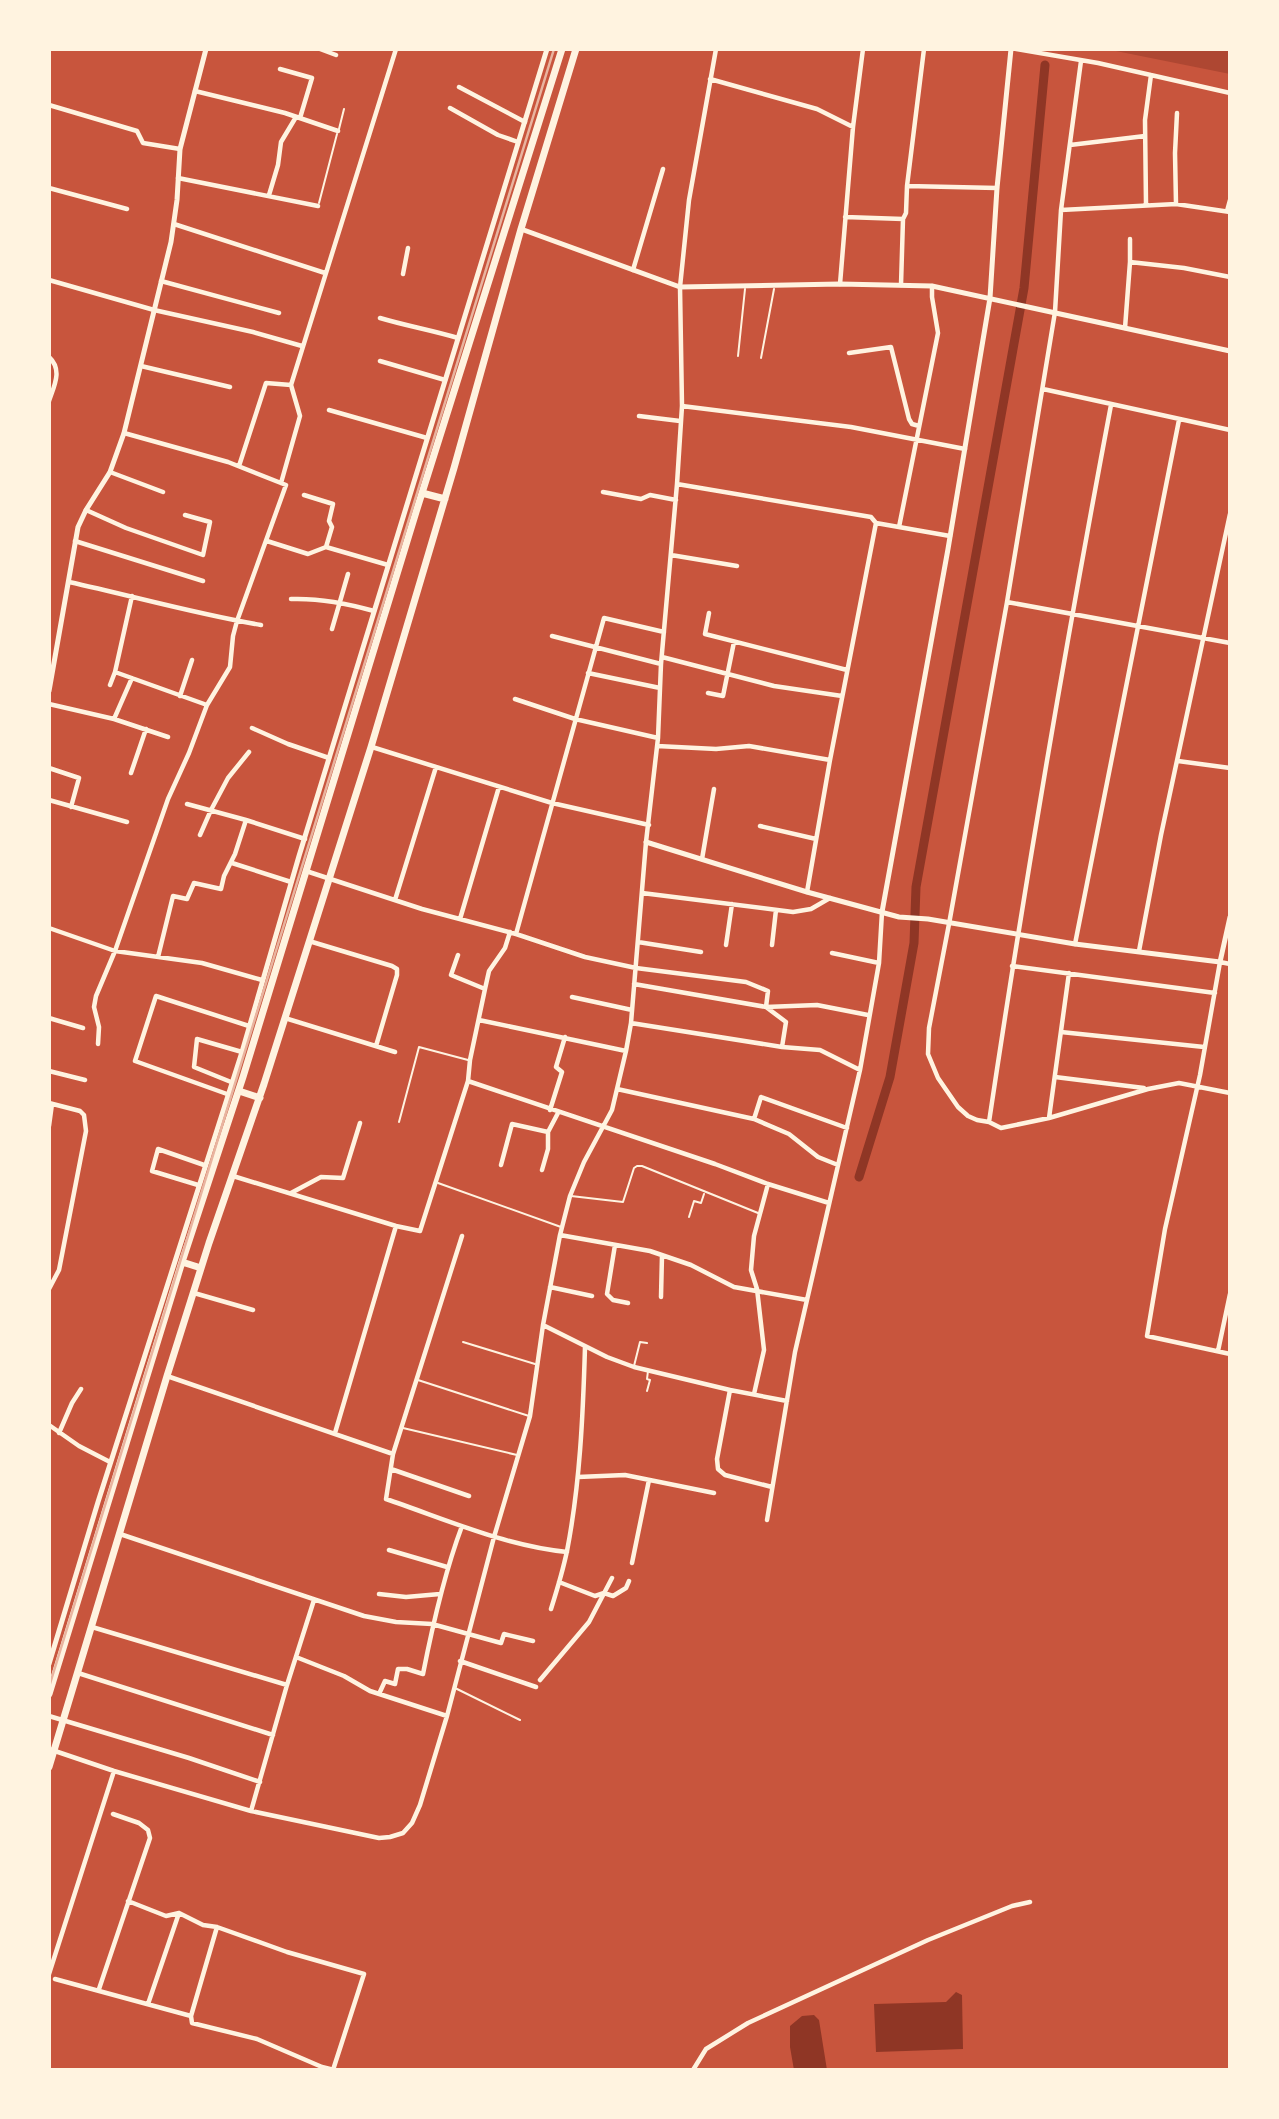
<svg xmlns="http://www.w3.org/2000/svg" width="1279" height="2119" font-family="Montserrat,sans-serif">
	<style>
		.green { fill: #ae4732 }
		.water { fill: #8f3625 }
		.lines { fill: none; stroke-linecap: round; stroke-linejoin: round }
		.canal { stroke: #8f3625; stroke-width: 9 }
		.service { stroke: #fff3e0; stroke-width: 2 }
		.minor { stroke: #fff3e0; stroke-width: 4.5 }
		.tertiary { stroke: #fff3e0; stroke-width: 5 }
		.trunk { stroke: #fff3e0; stroke-width: 7 }
		.rail { stroke: #e9b49f; stroke-width: 2.5 }
	</style>
	<rect width="100%" height="100%" fill="#c8553d"/>
	<path class="green" d="M1106,49H1230V74Z"/>
	<path class="water" d="M956,1992L962,1995L963,2049L876,2052L874,2004L946,2002Z
		M814,2015L819,2020L827,2070H794L790,2047V2026L802,2016Z"/>
	<g class="lines">
		<path class="canal" d="M859,1177L890,1077L914,943L916,887L1024,288L1045,65"/>
		<path class="service" d="M339,129L344,109
			M319,203L337,134
			M738,356L745,289
			M761,358L774,289
			M399,1122L419,1047L468,1060
			M438,1183L561,1227
			M571,1196L623,1202L634,1168L637,1166H642L758,1213
			M689,1217L694,1201L701,1203L704,1194
			M463,1342L535,1364
			M634,1366L640,1342L647,1343
			M418,1380L529,1416
			M647,1391L650,1380L647,1379L648,1371
			M403,1428L517,1455
			M455,1688L520,1720"/>
		<path class="minor" d="M320,49L336,55
			M1016,49L1098,63L1230,93
			M1081,61L1061,210L1055,312L1007,602L949,924L929,1028L928,1054L938,1078L958,1107L968,1116L977,1120L989,1122L1001,1128L1049,1118L1148,1089L1179,1083L1230,1093
			M280,69L312,78L300,118
			M710,79L817,109L853,127
			M459,87L525,122
			M195,91L285,113L338,131
			M49,105L137,131L143,143L180,149
			M450,108L498,135L518,142
			M1070,145L1145,136
			M178,178L318,206
			M907,186L997,188
			M49,188L127,209
			M269,195L278,165L281,142L296,117
			M1146,204L1145,120L1151,75
			M1176,204L1175,153L1177,113
			M1061,210L1176,204L1230,212
			M1227,211L1230,200
			M845,217L903,219
			M174,224L325,273
			M1130,262L1184,268L1230,277
			M633,270L663,169
			M403,274L408,248
			M49,280L154,310L253,332L302,346
			M161,281L279,313
			M840,284L853,127L863,49
			M901,285L903,219L906,213L907,186L924,49
			M380,318C407,326 431,330 458,338
			M1125,328L1130,262V239
			M849,353L891,347L909,419L912,424L919,426
			M49,357C63,370 54,386 49,401
			M380,361L445,380
			M141,366L230,387
			M1043,389L1230,430
			M682,406L851,427L965,449
			M329,410L427,438
			M639,416L680,421
			M239,466L266,383L291,385L396,49
			M110,472L163,492
			M281,483L300,416L291,385
			M677,484L871,517L876,523L950,536
			M603,492L641,499L650,495L676,500
			M304,495L333,504L329,521L332,527L326,547
			M86,510L126,528L203,555L210,522L185,515
			M899,527L938,333L932,297V286
			M75,541L203,581
			M267,541L308,554L326,547L388,565
			M671,555L737,566
			M69,582C133,596 196,614 261,625
			M291,599C320,598 346,603 374,611
			M1007,602L1230,643
			M709,613L705,634L847,670
			M332,629L348,574
			M552,636L661,664
			M662,657L774,686L842,696
			M115,672L207,705
			M588,673L660,688
			M110,685L115,672L132,596
			M708,693L723,696L734,642
			M180,696L192,660
			M515,699L575,719L658,738
			M49,704L114,719L168,737
			M114,719L132,678
			M252,728L288,744L329,758
			M657,746L716,749L749,746L830,760
			M372,747L552,803L649,825
			M1178,761L1230,768
			M49,768L79,778L71,807
			M131,773L146,729
			M49,800L127,822
			M187,804L246,820L305,839
			M760,826L816,839
			M200,835L211,810L228,778L249,752
			M702,859L714,789
			M232,863L291,882
			M306,871L422,909L516,934L585,957L636,968L746,982L768,991L766,1007L786,1022L782,1047
			M807,892L830,760L876,523
			M642,893L793,912L811,909L830,898
			M395,900L436,767
			M460,919L499,787
			M49,928L115,951L202,963L262,980
			M516,934L604,618L664,632
			M309,941L392,966L397,969V975L376,1046
			M638,942L701,952
			M1075,944L1179,420
			M726,945L732,904
			M772,945L776,910
			M1139,951L1161,835L1230,514
			M832,953L879,963
			M158,957L173,896L187,899L194,883L221,889L224,876L235,854L246,820
			M1230,964L1220,962L1200,1075L1165,1229L1147,1336L1230,1354
			M1012,966L1215,993
			M634,984L766,1007L817,1005L868,1015
			M485,989L489,971L505,948L510,932
			M572,997L632,1010
			M49,1018L83,1028
			M285,1018L395,1052
			M479,1020L626,1051
			M631,1023L782,1047L820,1050L860,1070
			M1061,1032L1204,1047
			M98,1044L99,1027L94,1007L96,996L115,951L168,799L189,753L207,705L230,667L233,636L237,621L286,485L228,462L124,433
			M49,1071L85,1080
			M1055,1077L1144,1088
			M468,1081L715,1164L768,1184L829,1203
			M231,1082L194,1067L197,1039L242,1052
			M617,1089L754,1119L789,1134L818,1157L838,1165
			M227,1094L135,1061L156,996L249,1026
			M49,1103L80,1111L84,1115L86,1131L59,1270L49,1289
			M550,1110L562,1072L556,1067L565,1037
			M1049,1118L1069,973
			M754,1119L761,1097L847,1128
			M989,1122C1025,882 1066,643 1111,405
			M49,1126L52,1104
			M501,1165L512,1124L548,1132
			M542,1170L548,1149V1132L558,1113
			M233,1176L396,1226L420,1231L468,1081L470,1060L485,989L451,975L458,955
			M198,1185L152,1171L158,1149L204,1165
			M291,1193L321,1177L343,1178L360,1123
			M560,1235L650,1251L691,1265L734,1287L807,1300
			M462,1236L393,1454L386,1499C445,1519 505,1546 567,1552
			M615,1245L607,1294L613,1300L628,1303
			M550,1287L592,1296
			M194,1293L253,1310
			M661,1297L662,1255
			M543,1325L607,1357L634,1367L730,1390
			M1218,1351L1230,1294
			M167,1376L393,1454
			M754,1394L764,1350L757,1289L751,1270L754,1236L768,1184
			M49,1425L79,1446L110,1462
			M59,1433L72,1403L81,1389
			M335,1433L396,1226
			M391,1469L469,1496
			M578,1477L625,1475L714,1493
			M772,1487L725,1475L718,1469L717,1459L730,1390L787,1401
			M767,1520L795,1352L860,1070L879,963L882,912
			M120,1534L364,1616L396,1622L432,1624L501,1643L504,1634L533,1641
			M389,1550L447,1567
			M632,1563L649,1480
			M559,1582L595,1596L604,1593L613,1596L626,1588L629,1581
			M379,1594L406,1597L440,1594
			M551,1609C557,1590 563,1570 567,1551C580,1484 583,1415 585,1347
			M92,1627L287,1685
			M296,1657L344,1676L370,1691L447,1716
			M460,1661L536,1687
			M78,1673L273,1735
			M540,1680L589,1622L612,1578
			M379,1694L385,1681L395,1684L398,1669H407L423,1674C433,1623 444,1574 462,1526
			M49,1716L189,1758L260,1782
			M49,1749L114,1771L251,1811L379,1838L390,1837L403,1833L412,1823L420,1805L447,1716L494,1537L530,1416L543,1325L560,1235L570,1196L584,1162L612,1110L626,1051L631,1023L646,842L658,738L661,664L677,484L682,406L680,287L689,200L716,49
			M251,1811L287,1685L314,1600
			M128,1901L166,1916L179,1913L203,1925L217,1927L287,1952L364,1974L333,2070
			M217,1927L191,2016L192,2023L257,2039L322,2067L334,2070
			M49,1974L114,1771
			M55,1979L191,2016
			M99,1989L150,1838L148,1830L139,1823L113,1814
			M148,2004L179,1913
			M693,2070L706,2049L748,2023L928,1940L1012,1906L1030,1902"/>
		<path class="tertiary" d="M521,229L680,287L840,284L932,286L1230,351
			M49,691L78,527L86,510L110,472L124,433L171,242L177,200L180,149L206,49
			M646,842L807,892L899,917L928,919L1075,944L1220,962L1230,917
			M882,912L948,549L990,298L997,188L1011,49
			M49,1664L98,1502L242,1052L299,856L547,49"/>
		<path class="trunk" d="M422,493L445,499
			M239,1091L260,1098
			M182,1262L201,1268
			M49,1694L182,1262L243,1077L416,512L562,49
			M49,1767L167,1376L209,1243L264,1084L371,747L454,468L521,229L576,49"/>
		<path class="rail" d="M49,1687L554,49"/>
	</g>
	<rect width="1279" height="2119" fill="none" stroke="#fff3e0" stroke-width="102"/>
</svg>
